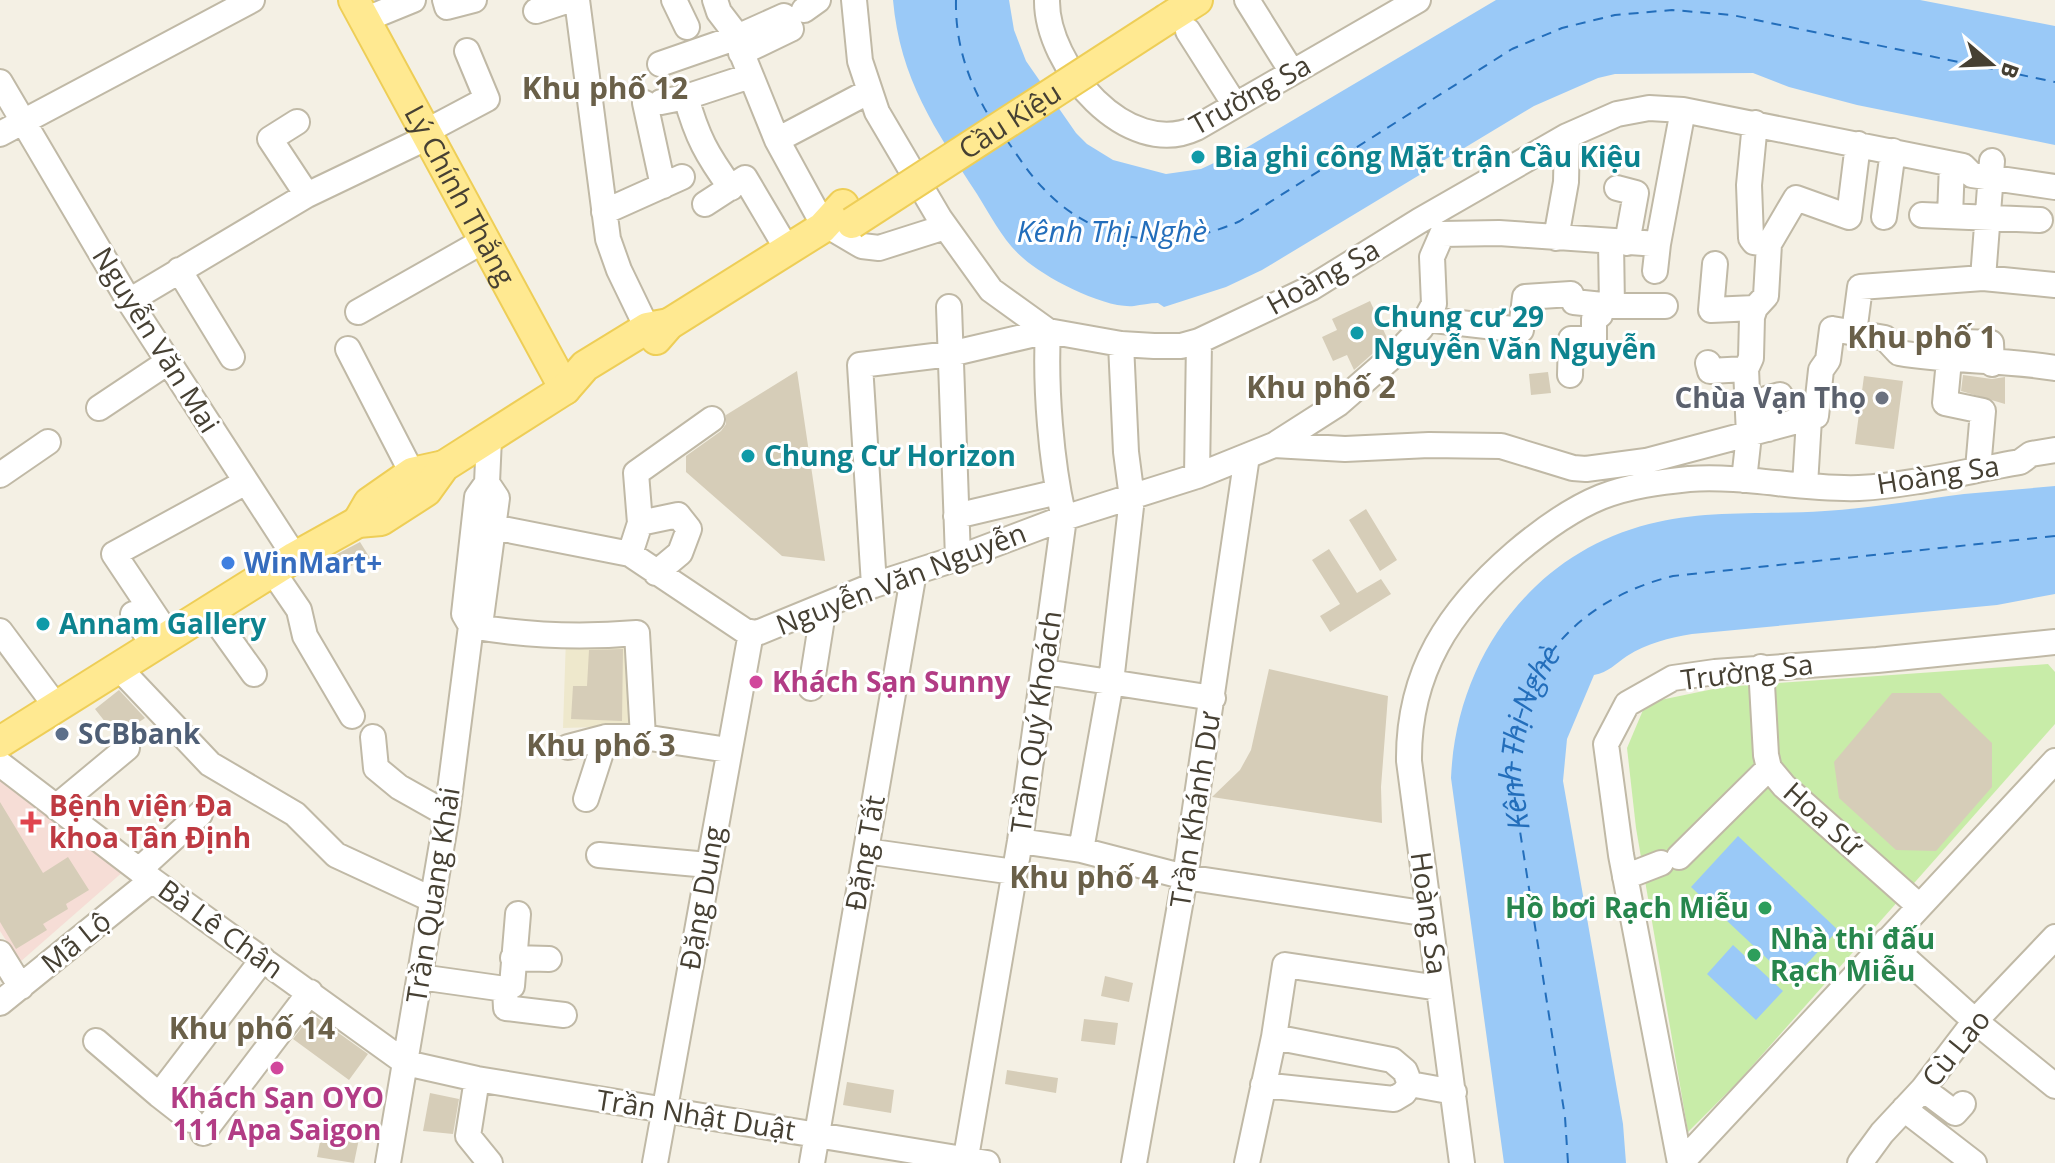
<svg xmlns="http://www.w3.org/2000/svg" width="2055" height="1163" font-family="'Open Sans',sans-serif">
	<style>
		.education { fill: #eee8cc }
		.medical { fill: #f6ddd6 }
		.green { fill: #c8eca8 }
		.water { fill: #9ac9f7 }
		.lines { fill: none; stroke-linecap: round; stroke-linejoin: round }
		.ferry { stroke: #236ebb; stroke-width: 2; stroke-dasharray: 10 8; stroke-linecap: butt }
		.building { fill: #d6cdb8 }
		.minor-casing { stroke: #c0b9a6; stroke-width: 28 }
		.major-casing { stroke: #eece57; stroke-width: 34 }
		.minor { stroke: #fff; stroke-width: 24 }
		.major { stroke: #ffe991; stroke-width: 30 }
		.major-bridge-casing { stroke: #eece57; stroke-width: 34; stroke-linecap: butt }
		.major-bridge { stroke: #ffe991; stroke-width: 30 }
		.culture-dot { fill: #0f9aa8; stroke: #fff; stroke-width: 3 }
		.worship-dot { fill: #6b7280; stroke: #fff; stroke-width: 3 }
		.shop-dot { fill: #3f7fe0; stroke: #fff; stroke-width: 3 }
		.hotel-dot { fill: #d1479c; stroke: #fff; stroke-width: 3 }
		.service-dot { fill: #5c6f8a; stroke: #fff; stroke-width: 3 }
		.health-dot { fill: #e0444e; stroke: #fff; stroke-width: 3 }
		.leisure-dot { fill: #2e9e5b; stroke: #fff; stroke-width: 3 }
		.labels { text-anchor: middle; stroke-width: 6; stroke-linejoin: round; paint-order: stroke }
		.street-label { font-size: 28px; fill: #464033; stroke: #fff }
		.culture-label { font-size: 28px; font-weight: bold; fill: #0d838f; stroke: #fff; text-anchor: start }
		.worship-label { font-size: 28px; font-weight: bold; fill: #5b616d; stroke: #fff; text-anchor: end }
		.shop-label { font-size: 28px; font-weight: bold; fill: #366cbe; stroke: #fff; text-anchor: start }
		.hotel-label { font-size: 28px; font-weight: bold; fill: #b23c85; stroke: #fff; text-anchor: start }
		.service-label { font-size: 28px; font-weight: bold; fill: #4e5e75; stroke: #fff; text-anchor: start }
		.health-label { font-size: 28px; font-weight: bold; fill: #be3a42; stroke: #fff; text-anchor: start }
		.leisure-label { font-size: 28px; font-weight: bold; fill: #27864d; stroke: #fff; text-anchor: end }
		.neighbourhood-label { font-size: 30px; font-weight: bold; fill: #6a6049; stroke: #fff }
		.water-label { font-size: 30px; font-style: italic; fill: #236ebb; stroke: #fff }
	</style>
	<rect width="100%" height="100%" fill="#f4f0e4"/>
	<path class="education" d="M566,637L631,641V726L563,728Z"/>
	<path class="medical" d="M0,774L125,870L20,962L0,931Z"/>
	<path class="green" d="M2048,664L2055,672V724L1737,1083L1688,1132L1636,828L1627,748L1646,703L1723,687Z"/>
	<path class="water" d="M893,0H1009L1014,30L1026,61L1076,133L1087,144L1113,160L1166,174L1201,169L1246,148L1496,0H1920L2055,26V145L1857,105L1789,87L1753,73L1615,74L1598,78L1534,106L1262,270L1226,287L1164,307L1158,303C1150,303 1141,305 1134,306C1105,309 1045,278 1023,258C1003,241 991,216 977,194C935,129 900,79 893,0Z
		M2055,486V594L1997,605L1692,634C1669,638 1647,643 1627,656C1615,664 1609,672 1594,675L1567,739L1563,781L1623,1124L1626,1163H1504L1451,778C1456,659 1531,554 1649,524C1705,509 1768,515 1825,511C1872,508 1918,500 1964,494C1994,491 2025,489 2055,486Z
		M1738,836L1838,930L1791,981L1691,887Z
		M1733,945L1783,991L1756,1020L1707,974Z"/>
	<g class="lines">
		<g class="ferry">
			<path d="M956,0C955,43 968,81 990,118"/>
			<path d="M1006,139C1018,156 1029,174 1043,188C1095,245 1172,252 1240,221L1512,49L1562,28L1615,15L1672,10L1732,15L2055,82"/>
			<path id="s1" d="M1568,1163L1565,1117L1511,774C1516,671 1573,601 1673,576L2055,536"/>
		</g>
	</g>
	<path class="building" d="M1370,301L1388,340L1354,370L1347,355L1333,361L1322,337L1337,330L1332,319Z
		M797,371L825,561L782,556L686,472V456L721,431L726,424V415Z
		M1548,372L1551,393L1531,395L1529,374Z
		M1963,375L1992,379L2005,377V404L1961,391Z
		M1864,376L1903,381L1894,449L1855,444Z
		M1366,509L1397,560L1380,571L1349,520Z
		M360,542L370,558L330,575L324,561Z
		M1329,549L1357,593L1381,579L1391,594L1330,632L1320,616L1340,604L1312,560Z
		M623,649L622,721L571,719L573,686H587L589,650Z
		M1269,669L1388,696L1381,787L1382,823L1212,797L1240,770L1251,750Z
		M119,690L145,718L117,737L95,709Z
		M1892,693H1940L1992,743V787L1936,851L1896,850L1839,798L1834,762Z
		M0,802L43,873L68,857L89,890L66,904L68,909L43,924L47,930L16,949L0,922Z
		M1105,976L1133,983L1129,1002L1101,996Z
		M312,1014L368,1054L349,1080L293,1039Z
		M1084,1019L1118,1023L1115,1045L1081,1041Z
		M1007,1070L1058,1078L1056,1093L1005,1084Z
		M847,1082L894,1090L891,1113L843,1105Z
		M430,1093L459,1099L453,1134L423,1131Z
		M324,1121L361,1129L354,1163L317,1157Z"/>
	<g class="lines">
		<defs>
			<path id="minor" d="M445,0L447,7L474,0
				M577,0L608,239L619,270L647,328
				M674,0L687,27
				M715,0L719,12L732,29L777,140L824,226
				M854,0L860,61L877,112L940,219L991,290L1048,331L1121,344L1154,346H1181L1199,341L1311,288L1419,221L1567,136L1617,114L1649,108L1683,110L1963,166L1972,175L2055,187
				M1047,0C1046,65 1127,161 1196,128L1418,0
				M1247,0L1292,72
				M804,10L818,0
				M536,11L569,0
				M364,20L413,0
				M1188,31L1235,105
				M660,64L735,38L784,16L791,29L741,53
				M0,82L129,301L295,557
				M686,97C697,137 707,155 731,188
				M661,102L686,97L750,76
				M645,103L663,186
				M297,122L270,139L307,195
				M1755,123L1749,185L1751,238L1754,242L1769,244
				M423,133L487,99L467,51
				M0,134L252,0
				M777,140L868,92
				M1617,188L1636,193L1627,243
				M705,204L745,178L787,249
				M604,212L682,177
				M1922,215L2040,220
				M1950,216L1952,164
				M1884,217L1893,151
				M833,229L862,246L879,248L945,227
				M1442,234L1499,233L1658,244
				M1556,238L1566,182L1567,136
				M1611,242L1612,306
				M1715,264L1711,310L1755,308
				M179,270L232,357
				M1655,271L1658,244L1683,110
				M1983,278L1992,161
				M129,301L307,195L426,138
				M949,307L958,558
				M358,312L485,240
				M1425,319L1521,330L1525,297L1571,294L1574,302L1612,306H1665
				M1854,333L1860,287L1983,278L2055,285
				M1964,342L1991,343L1992,364
				M348,349L412,473
				M1949,360L1945,403L1983,411L1978,469
				M1708,363L1710,371L1746,369
				M1570,375L1571,339H1594V319L1600,315V305
				M99,408L168,362
				M1768,429L1766,399L1780,395
				M1274,445L1345,449L1429,445L1501,446L1573,468L1586,469L1646,461L1816,416L1821,370L1828,360L1832,329L1885,338L1899,353C1951,362 2004,359 2055,368
				M0,475L48,442
				M1197,476L1199,341
				M1744,480L1749,435L1746,369L1751,358L1752,317L1755,308L1766,296L1769,244L1796,198L1849,217L1858,144
				M1805,485L1809,419
				M956,516L1058,492
				M640,523L636,473L712,419
				M493,527L630,554L745,631L757,633L874,585L958,558L1064,518L1197,476L1274,445L1338,404L1401,349L1421,328L1434,304L1432,257L1442,234
				M630,554L640,523L678,515L689,529L680,553L656,573
				M273,572L299,610L305,636L352,716
				M874,585L860,365L950,354L1048,331C1045,386 1051,464 1064,518L1020,841L965,1163
				M209,611L254,674
				M133,614L153,645
				M471,626C527,636 580,638 637,633L643,737
				M471,626L481,618L497,498L487,483
				M0,631L55,705
				M168,635L114,554L246,482
				M118,667L210,764L295,814L336,855L431,899
				M1761,667L1766,755L1769,768L1784,786L1918,905
				M1045,672L1213,698
				M811,688L824,606
				M373,737L376,768L399,787L447,814
				M568,747L606,737H643L728,750
				M0,764L152,880L406,1063L477,1079L987,1163
				M586,799L606,737
				M56,807L127,748
				M1020,841L1081,850L1185,877L1429,914
				M1081,850L1111,682L1132,498L1126,452L1121,344
				M866,851L1014,872
				M599,855L708,865
				M1679,857L1769,768
				M139,870L200,814
				M1625,877L1661,863
				M1886,941L1975,1021L2055,1086
				M0,953L21,987
				M513,958L549,959
				M420,977L505,989L506,1008L564,1015
				M505,989L512,986L518,914
				M0,1003L152,880
				M1274,1037L1392,1060L1405,1071L1410,1084L1454,1092
				M96,1041L159,1095
				M477,1079L468,1136L490,1163
				M1263,1085L1394,1099L1404,1093L1410,1084
				M1923,1089L1955,1113L1963,1104
				M1904,1109L1974,1163
				M191,1120L159,1095L263,959
				M203,1133L310,992
				M388,1163L447,814L471,626L464,614L477,497L487,483L489,438
				M655,1163L751,633
				M812,1163L914,572
				M1134,1163L1185,877L1247,456
				M1247,1163L1274,1037L1285,965L1439,988
				M1462,1163L1409,761C1408,672 1449,610 1515,553C1541,531 1569,510 1601,497C1629,486 1660,482 1689,479C1746,475 1802,490 1859,488C1913,485 1967,471 2020,462L2031,454L2055,450
				M1680,1163L1621,855L1606,744L1627,704L1673,678L1715,672L1877,660L2055,642
				M1681,1163L2055,761
				M1860,1163L1882,1133L1923,1089L1975,1021L2055,937"/>
			<g id="major">
				<path id="s2" d="M354,0L565,389"/>
				<path d="M1167,19L1197,0"/>
				<path d="M656,339L669,324L822,228L843,205"/>
				<path d="M358,522L369,503L412,473L444,466"/>
				<path d="M0,742L295,557L358,522L381,520L426,491L444,466L565,389L585,366L647,328L669,324"/>
			</g>
		</defs>
		<use href="#minor" class="minor-casing"/>
		<use href="#major" class="major-casing"/>
		<use href="#minor" class="minor"/>
		<use href="#major" class="major"/>
		<defs>
			<g id="major-bridge">
				<path id="s3" d="M852,223L1167,19"/>
			</g>
		</defs>
		<use href="#major-bridge" class="major-bridge-casing"/>
		<use href="#major-bridge" class="major-bridge"/>
	</g>
	<g class="culture-dot">
		<circle cx="1198" cy="157" r="8"/>
		<circle cx="1357" cy="333" r="8"/>
		<circle cx="748" cy="456" r="8"/>
		<circle cx="43" cy="624" r="8"/>
	</g>
	<circle class="worship-dot" cx="1882" cy="398" r="8"/>
	<circle class="shop-dot" cx="228" cy="563" r="8"/>
	<g class="hotel-dot">
		<circle cx="756" cy="682" r="8"/>
		<circle cx="277" cy="1068" r="8"/>
	</g>
	<circle class="service-dot" cx="62" cy="734" r="8"/>
	<path class="health-dot" d="M27 810h8v8h8v8h-8v8h-8v-8h-8v-8h8z"/>
	<g class="leisure-dot">
		<circle cx="1765" cy="908" r="8"/>
		<circle cx="1754" cy="955" r="8"/>
	</g>
	<g class="labels">
		<g class="street-label">
			<text transform="translate(1250 95) rotate(-29)" y="10">Trường Sa</text>
			<text dy="10" stroke="none"><textPath href="#s3" startOffset="188">Cầu Kiệu</textPath></text>
			<text dy="10" stroke="none"><textPath href="#s2" startOffset="222">Lý Chính Thắng</textPath></text>
			<text transform="translate(1323 277) rotate(-29)" y="10">Hoàng Sa</text>
			<text transform="translate(156 340) rotate(58)" y="10">Nguyễn Văn Mai</text>
			<text transform="translate(1938 475) rotate(-9)" y="10">Hoàng Sa</text>
			<text transform="translate(901 579) rotate(-21)" y="10">Nguyễn Văn Nguyễn</text>
			<text transform="translate(1747 672) rotate(-7)" y="10">Trường Sa</text>
			<text transform="translate(1036 722) rotate(-82)" y="10">Trần Quý Khoách</text>
			<text transform="translate(1195 810) rotate(-81)" y="10">Trần Khánh Dư</text>
			<text transform="translate(1823 819) rotate(42)" y="10">Hoa Sứ</text>
			<text transform="translate(865 853) rotate(-80)" y="10">Ðặng Tất</text>
			<text transform="translate(433 895) rotate(-81)" y="10">Trần Quang Khải</text>
			<text transform="translate(702 898) rotate(-80)" y="10">Đặng Dung</text>
			<text transform="translate(1429 913) rotate(82)" y="10">Hoàng Sa</text>
			<text transform="translate(221 929) rotate(36)" y="10">Bà Lê Chân</text>
			<text transform="translate(76 942) rotate(-39)" y="10">Mã Lộ</text>
			<text transform="translate(1956 1048) rotate(-51)" y="10">Cù Lao</text>
			<text transform="translate(696 1115) rotate(9)" y="10">Trần Nhật Duật</text>
		</g>
		<g class="culture-label">
			<text x="1214" y="167">Bia ghi công Mặt trận Cầu Kiệu</text>
			<text x="1373" y="327">Chung cư 29<tspan x="1373" dy="32">Nguyễn Văn Nguyễn</tspan></text>
			<text x="764" y="466">Chung Cư Horizon</text>
			<text x="59" y="634">Annam Gallery</text>
		</g>
		<g class="worship-label">
			<text x="1866" y="408">Chùa Vạn Thọ</text>
		</g>
		<g class="shop-label">
			<text x="244" y="573">WinMart+</text>
		</g>
		<g class="hotel-label">
			<text x="772" y="692">Khách Sạn Sunny</text>
			<text x="277" y="1108" text-anchor="middle">Khách Sạn OYO<tspan x="277" dy="32">111 Apa Saigon</tspan></text>
		</g>
		<g class="service-label">
			<text x="78" y="744">SCBbank</text>
		</g>
		<g class="health-label">
			<text x="49" y="816">Bệnh viện Đa<tspan x="49" dy="32">khoa Tân Định</tspan></text>
		</g>
		<g class="leisure-label">
			<text x="1749" y="918">Hồ bơi Rạch Miễu</text>
			<text x="1770" y="949" text-anchor="start">Nhà thi đấu<tspan x="1770" dy="32">Rạch Miễu</tspan></text>
		</g>
		<g class="neighbourhood-label">
			<text x="605" y="99">Khu phố 12</text>
			<text x="1922" y="348">Khu phố 1</text>
			<text x="1321" y="398">Khu phố 2</text>
			<text x="601" y="756">Khu phố 3</text>
			<text x="1084" y="888">Khu phố 4</text>
			<text x="252" y="1039">Khu phố 14</text>
		</g>
		<g class="water-label">
			<text x="1112" y="242">Kênh Thị Nghè</text>
			<text dy="10" stroke="none"><textPath href="#s1" startOffset="432">Kênh Thị Nghè</textPath></text>
		</g>
	</g>
	<g transform="translate(1991 64) rotate(109)" stroke="#ffffff" stroke-width="6" paint-order="stroke">
	<path d="M0-6L14 30L0 20L-14 30Z" fill="#464033"/>
	<text y="-12" font-size="22" font-weight="bold" text-anchor="middle" fill="#464033">B</text>
	</g>
</svg>
